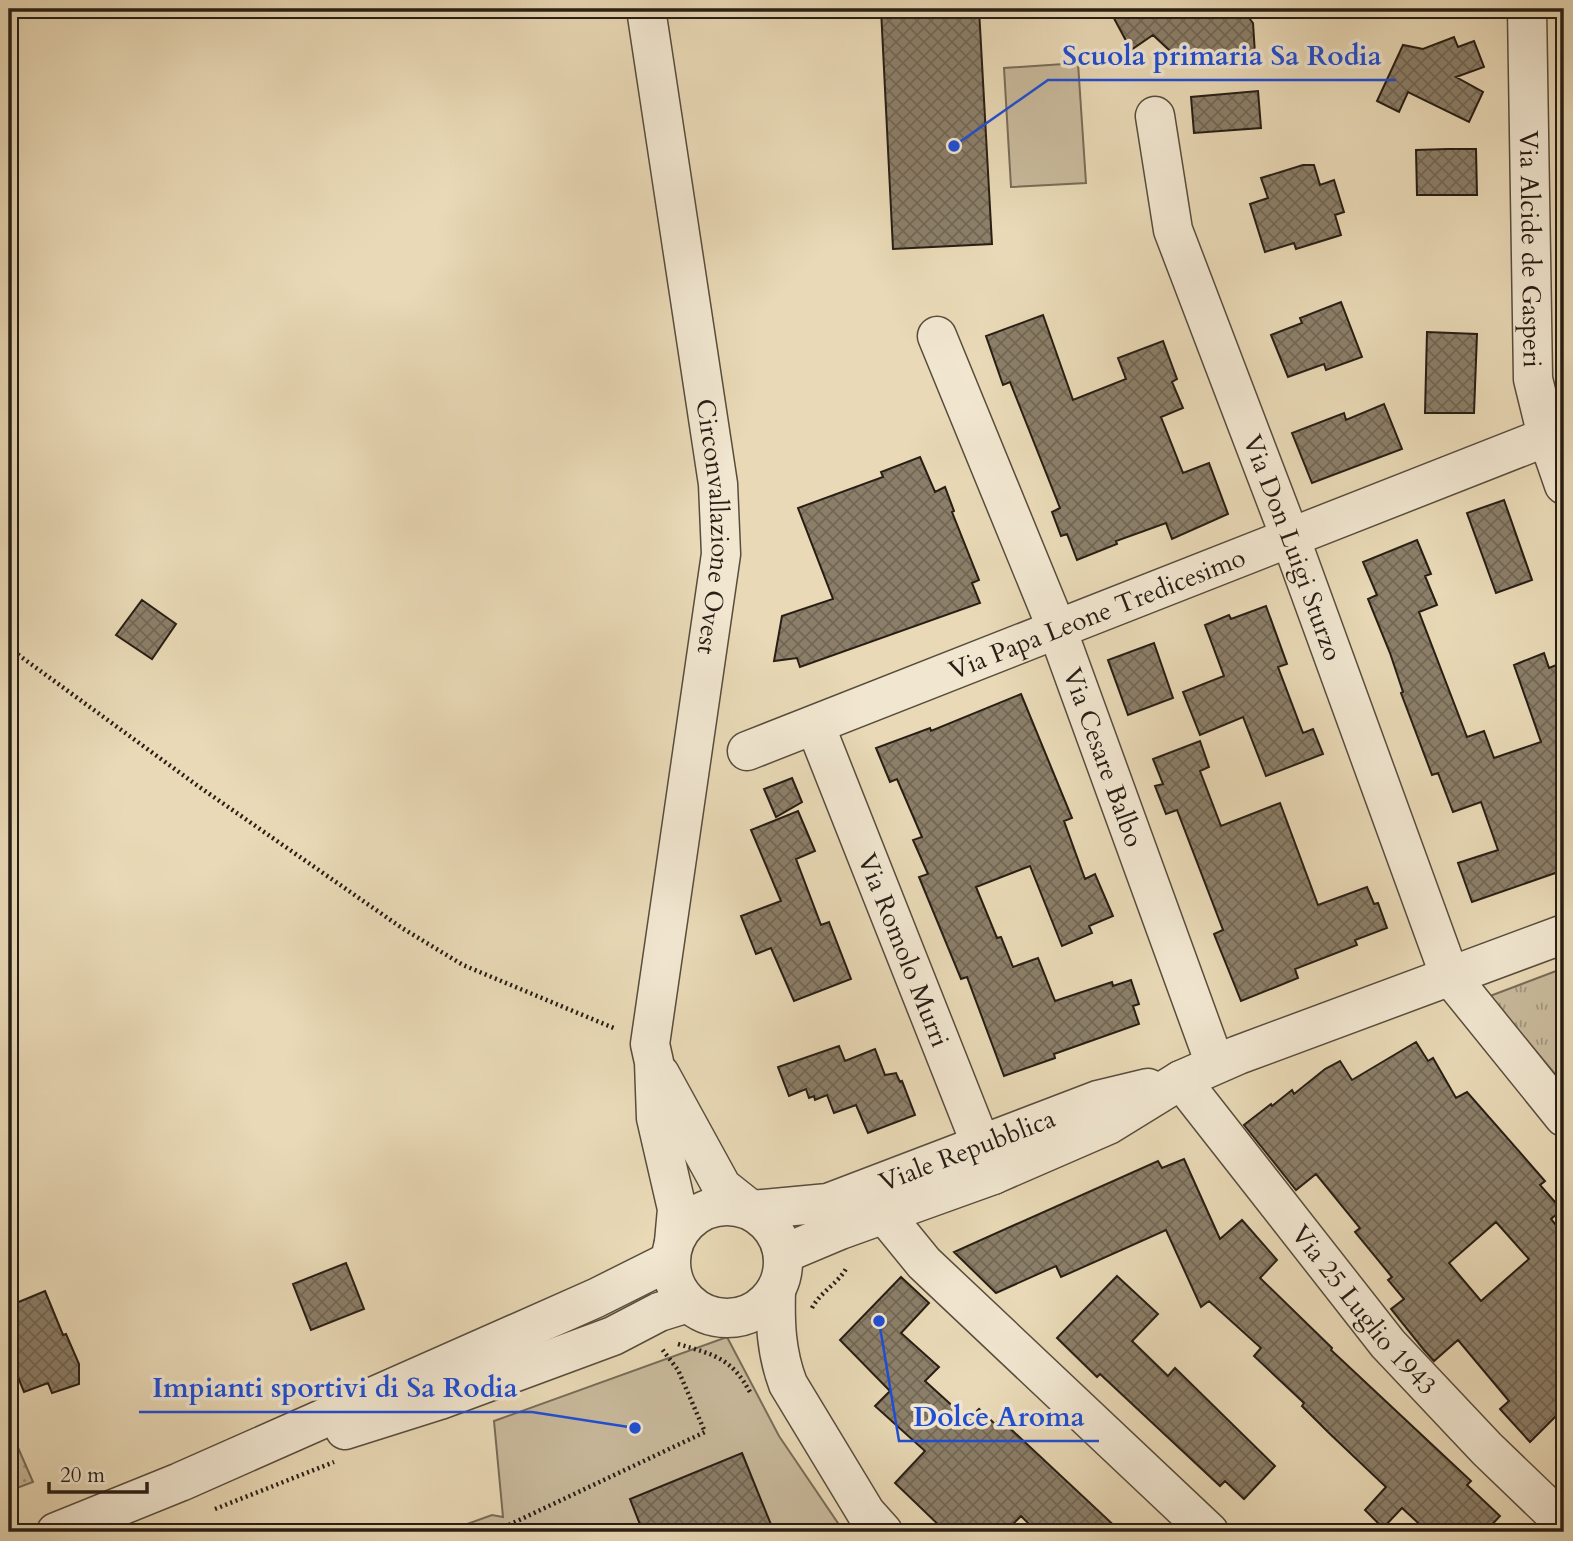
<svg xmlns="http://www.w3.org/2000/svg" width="1573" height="1541" font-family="Cardo,serif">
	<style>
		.grass { fill: url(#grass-dots); stroke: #786c58; stroke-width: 2 }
		.park { fill: url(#park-tufts); stroke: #786c58; stroke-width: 2 }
		.garden { fill: #c8b99b; stroke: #786c58; stroke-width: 2 }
		.building { fill: url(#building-cross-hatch); stroke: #281e15; stroke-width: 2; fill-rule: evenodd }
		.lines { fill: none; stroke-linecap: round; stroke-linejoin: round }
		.minor-casing { stroke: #584d3d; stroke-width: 41 }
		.tertiary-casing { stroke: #584d3d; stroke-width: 41 }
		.path { stroke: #281e15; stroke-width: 4.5; stroke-dasharray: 2 3.5; stroke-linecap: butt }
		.minor { stroke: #f1e6d0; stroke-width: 38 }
		.tertiary { stroke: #f1e6d0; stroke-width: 38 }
		.labels { text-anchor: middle; stroke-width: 7; stroke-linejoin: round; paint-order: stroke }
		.street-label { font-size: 26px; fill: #281e15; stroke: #f1e6d0 }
		.leader { fill: none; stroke: #1d4ed8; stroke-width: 2.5 }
		.callout-dot { fill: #1d4ed8; stroke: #f1e6d0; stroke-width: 2.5 }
		.callout-label { font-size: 28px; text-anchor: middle; font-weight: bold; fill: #1d4ed8; stroke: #f1e6d0; stroke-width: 7; stroke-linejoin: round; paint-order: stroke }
	</style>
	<defs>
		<pattern id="grass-dots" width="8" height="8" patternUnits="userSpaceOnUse" patternTransform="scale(1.75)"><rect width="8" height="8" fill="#c8b99b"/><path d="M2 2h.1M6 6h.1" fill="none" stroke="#a2967d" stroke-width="1.8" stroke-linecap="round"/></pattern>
		<pattern id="park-tufts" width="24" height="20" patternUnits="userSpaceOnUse" patternTransform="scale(1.75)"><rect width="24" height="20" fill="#c8b99b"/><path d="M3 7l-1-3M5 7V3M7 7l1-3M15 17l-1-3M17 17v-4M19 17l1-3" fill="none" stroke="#a2967d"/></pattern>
		<pattern id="building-cross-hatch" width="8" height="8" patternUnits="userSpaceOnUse" patternTransform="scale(1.75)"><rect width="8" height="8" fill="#8c7f69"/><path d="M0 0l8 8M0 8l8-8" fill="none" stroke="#726755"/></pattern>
	</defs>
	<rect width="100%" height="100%" fill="#e9d9b6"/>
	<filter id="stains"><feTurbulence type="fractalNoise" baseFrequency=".00286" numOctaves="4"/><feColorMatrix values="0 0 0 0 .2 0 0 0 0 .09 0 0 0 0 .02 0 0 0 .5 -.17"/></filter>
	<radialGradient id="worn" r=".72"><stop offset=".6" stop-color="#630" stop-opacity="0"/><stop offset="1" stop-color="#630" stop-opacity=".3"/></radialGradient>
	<path class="grass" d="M9,1427L33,1482L9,1491Z"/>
	<path class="park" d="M1564,968V1085L1490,996Z"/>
	<path class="garden" d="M1078,63L1086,183L1011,187L1004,68Z
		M727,1337L779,1436L844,1532H445L492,1515L503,1517L494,1421Z"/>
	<path class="building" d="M881,9H979L992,244L893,249Z
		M1109,9H1242L1253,23L1255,54L1170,51L1153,35L1131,50Z
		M1454,37L1458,47L1474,41L1484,67L1456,77L1483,92L1469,122L1408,92L1399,112L1377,101L1403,45L1423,49Z
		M1258,91L1261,128L1194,133L1191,97Z
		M1448,149H1476L1477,195H1417L1416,150Z
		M1303,165H1314L1320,185L1334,180L1344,212L1335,215L1341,235L1296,249L1294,243L1265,252L1250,204L1268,198L1261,178Z
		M1341,302L1362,357L1326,370L1324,364L1288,377L1271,335L1302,323L1300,318Z
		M1043,315L1073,400L1126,379L1118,358L1163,341L1177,379L1172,382L1183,408L1161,417L1183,473L1209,463L1228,514L1172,539L1166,523L1116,541L1117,544L1077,560L1067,534L1061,536L1052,512L1060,508L1010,382L1003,385L986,336Z
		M1427,332L1477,334L1474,413H1425Z
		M1384,404L1402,449L1312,483L1292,433L1344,413L1346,420Z
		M920,457L935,492L945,487L954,511L952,512L979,580L972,583L980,603L800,667L797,658L774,661L782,616L833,599L798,508L883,477L881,472Z
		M1504,500L1532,580L1496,593L1467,513Z
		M1417,540L1431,574L1425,576L1437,605L1419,612L1467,737L1484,731L1494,758L1541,742L1514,665L1544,653L1549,668L1564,662V870L1472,902L1458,863L1498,850L1481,802L1453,812L1438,773L1432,775L1401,693L1403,692L1390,653L1368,599L1377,595L1363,562Z
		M142,600L176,624L152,659L116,635Z
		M1266,606L1287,664L1278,667L1303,733L1313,729L1323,754L1266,776L1243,717L1200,735L1183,692L1224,676L1205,625L1229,615L1231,619Z
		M1154,643L1173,698L1128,715L1108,660Z
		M1021,694L1072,818L1064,821L1085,879L1095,874L1113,916L1089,926L1092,933L1062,946L1030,866L976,887L997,938L1001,937L1013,967L1038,958L1055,1001L1112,982L1113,986L1131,980L1139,1004L1133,1006L1139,1024L1054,1054L1055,1058L1004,1076L967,977L961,979L919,877L928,874L913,840L922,837L897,779L890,782L876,748L930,728L931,731Z
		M1200,741L1209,767L1200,771L1221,826L1280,803L1318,905L1367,887L1374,904L1378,903L1387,928L1355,940L1357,945L1295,969L1298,978L1241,1001L1214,934L1223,930L1177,810L1166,814L1155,786L1163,784L1153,759Z
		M792,778L802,802L776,817L764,789Z
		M798,811L815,851L796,859L821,925L829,922L851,979L794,1001L771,948L756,954L741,916L781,901L751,830Z
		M1416,1042L1428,1061L1433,1058L1456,1098L1467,1092L1545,1181L1540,1185L1562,1210L1551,1219L1564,1235V1408L1530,1442L1500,1409L1509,1401L1458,1340L1434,1361L1424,1350L1391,1309L1404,1299L1388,1280L1392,1277L1355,1232L1360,1228L1316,1174L1296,1190L1244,1125L1271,1104L1272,1106L1292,1090L1294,1094L1325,1069L1340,1061L1352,1080ZM1496,1222L1529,1259L1481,1301L1449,1263Z
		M839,1046L845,1061L875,1049L885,1075L896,1073L900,1082L902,1081L915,1115L868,1133L856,1105L834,1113L827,1095L815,1100L814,1096L809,1098L806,1089L789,1096L778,1067Z
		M1184,1159L1220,1239L1242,1220L1277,1260L1260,1278L1332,1348L1331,1350L1471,1481L1467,1485L1500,1516L1485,1532H1428L1402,1508L1383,1528L1365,1510L1386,1487L1329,1433L1302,1406L1304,1403L1254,1356L1261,1348L1209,1301L1201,1307L1166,1230L1061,1277L1056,1266L996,1293L954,1252L1158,1161L1162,1168Z
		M346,1263L364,1309L311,1330L293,1284Z
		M1117,1276L1158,1314L1132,1341L1168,1376L1175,1368L1275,1466L1244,1499L1225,1481L1220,1486L1100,1374L1097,1377L1057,1338Z
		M901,1277L929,1303L901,1333L939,1367L925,1381L968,1420L979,1409L995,1424L1000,1419L1121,1532H1037L1021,1516L1005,1532H946L895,1483L925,1451L875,1406L890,1391L840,1340Z
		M45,1291L63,1335L66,1334L79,1364V1384L52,1393L48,1383L24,1392L9,1355V1306Z
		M742,1453L774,1532H643L630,1499Z"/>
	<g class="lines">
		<defs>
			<g id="minor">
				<path id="s1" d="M1527,9L1533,379L1547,436L1564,485"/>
				<path id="s2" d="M1155,116L1173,230L1290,537L1445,963L1450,976L1564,1117"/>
				<path id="s3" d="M937,336L1057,629L1215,1064"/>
				<path id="s4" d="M815,725L993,1175"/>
				<path id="s5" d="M747,751L1564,430"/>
				<path id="s6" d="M1181,1080L1388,1344L1487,1449L1564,1523"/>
			</g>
			<g id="tertiary">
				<path id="s7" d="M646,9L718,484L721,554L650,1044L654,1062L656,1118L677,1209L674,1242"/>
				<path d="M660,1074L722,1187L751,1210"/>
				<circle cx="727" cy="1262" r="56"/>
				<path id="s8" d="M751,1210L828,1203L1098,1100L1148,1088"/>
				<path d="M884,1214L924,1263L1209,1532"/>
				<path d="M783,1254L840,1230L993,1175L1108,1125L1181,1080L1238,1055L1564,934"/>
				<path d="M776,1290C775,1323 776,1352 788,1384L866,1513L883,1532"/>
				<path d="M345,1430L440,1400L613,1336L659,1312L688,1303"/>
				<path d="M56,1532L180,1482L596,1298L670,1261"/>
			</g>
		</defs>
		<use href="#minor" class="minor-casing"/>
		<use href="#tertiary" class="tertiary-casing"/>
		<path class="path" d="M9,648L198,786L402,928L463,965L616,1029
			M812,1308C821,1291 838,1284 847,1267
			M678,1344C715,1355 732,1358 751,1394
			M215,1509L334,1462
			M494,1532L705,1432L678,1370L662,1349"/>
		<use href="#minor" class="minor"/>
		<use href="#tertiary" class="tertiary"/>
	</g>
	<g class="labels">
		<g class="street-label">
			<text dy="9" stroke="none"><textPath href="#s1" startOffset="240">Via Alcide de Gasperi</textPath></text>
			<text dy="9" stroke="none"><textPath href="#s7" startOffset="523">Circonvallazione Ovest</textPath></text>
			<text dy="9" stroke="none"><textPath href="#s2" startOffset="455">Via Don Luigi Sturzo</textPath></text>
			<text dy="9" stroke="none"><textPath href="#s5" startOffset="376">Via Papa Leone Tredicesimo</textPath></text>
			<text dy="9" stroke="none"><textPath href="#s3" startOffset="453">Via Cesare Balbo</textPath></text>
			<text dy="9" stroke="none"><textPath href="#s4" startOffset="242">Via Romolo Murri</textPath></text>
			<text dy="9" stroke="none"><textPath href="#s8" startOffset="226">Viale Repubblica</textPath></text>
			<text dy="9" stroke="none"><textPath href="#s6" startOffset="294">Via 25 Luglio 1943</textPath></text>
		</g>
	</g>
	<path class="leader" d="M954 146L1048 80H1396M635 1428L532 1412H139M879 1321L899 1441H1099"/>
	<g class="callout-dot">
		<circle cx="954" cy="146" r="7"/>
		<circle cx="635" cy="1428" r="7"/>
		<circle cx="879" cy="1321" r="7"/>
	</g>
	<g class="callout-label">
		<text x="1222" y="65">Scuola primaria Sa Rodia</text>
		<text x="335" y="1397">Impianti sportivi di Sa Rodia</text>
		<text x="999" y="1426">Dolce Aroma</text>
	</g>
	<rect width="1573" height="1541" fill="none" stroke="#e9d9b6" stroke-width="35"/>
	<rect x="10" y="10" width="1552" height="1520" fill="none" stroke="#281e15" stroke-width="3.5"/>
	<rect x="18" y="18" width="1538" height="1506" fill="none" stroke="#281e15" stroke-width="2"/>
	<path d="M49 1482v10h98v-10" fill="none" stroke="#281e15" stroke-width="3.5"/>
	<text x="60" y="1482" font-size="21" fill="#281e15" stroke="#f1e6d0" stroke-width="5" paint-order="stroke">20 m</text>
	<rect width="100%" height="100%" filter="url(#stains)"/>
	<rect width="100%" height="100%" fill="url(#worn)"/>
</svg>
